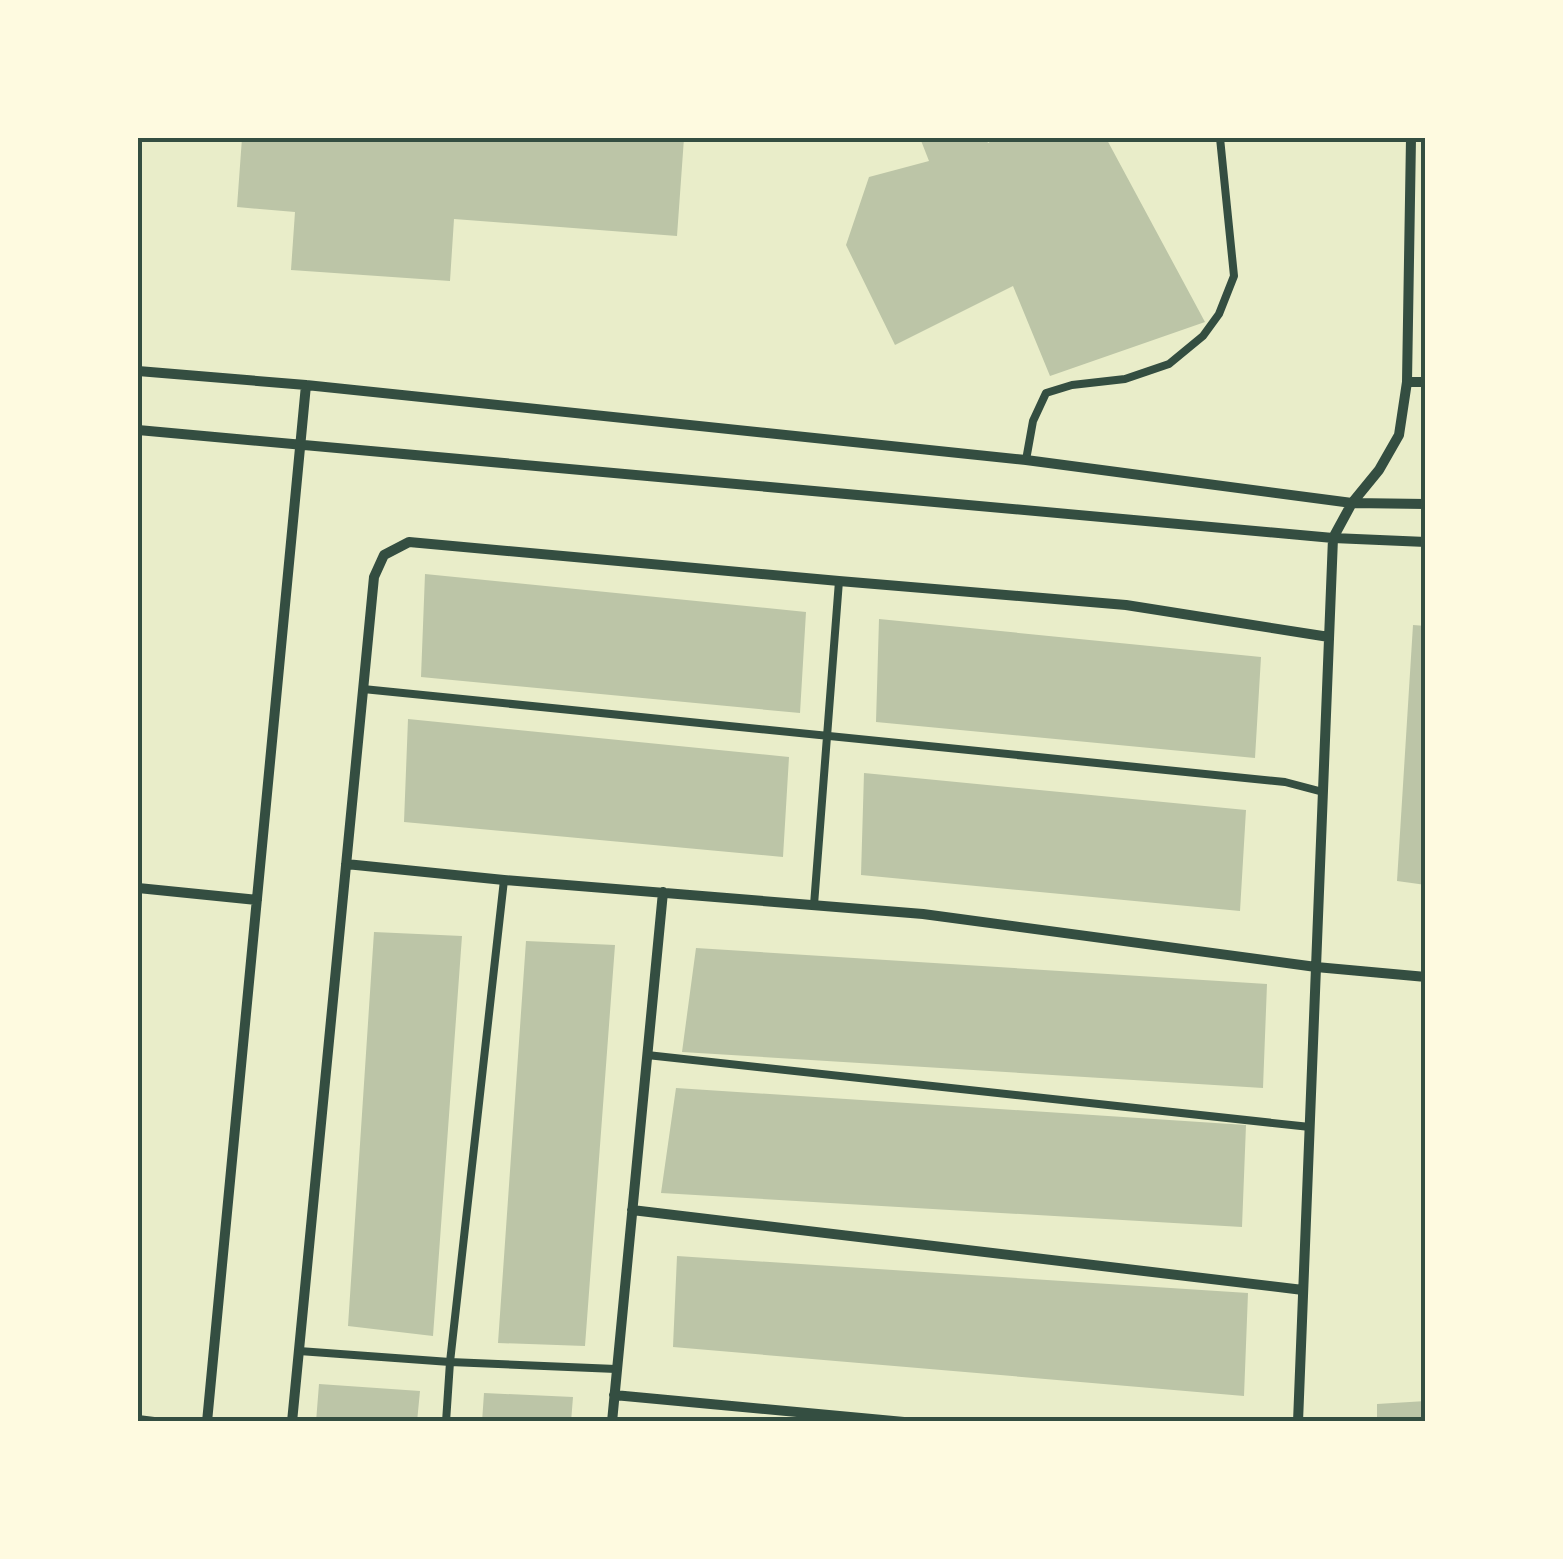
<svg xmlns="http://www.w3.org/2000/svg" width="1563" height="1559" font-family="'Fira Sans Condensed',sans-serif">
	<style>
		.building { fill: #bcc5a7 }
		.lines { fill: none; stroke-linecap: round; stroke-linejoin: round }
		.service { stroke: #344e41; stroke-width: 8 }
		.minor { stroke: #344e41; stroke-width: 10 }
		.neatline { fill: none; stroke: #344e41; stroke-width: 4 }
	</style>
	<rect width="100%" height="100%" fill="#e9edc9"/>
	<path class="building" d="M242,138H684L677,236L454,219L450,281L291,270L295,212L237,207Z
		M920,138H986L988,143L997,138H1106L1205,322L1050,376L1013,286L895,345L846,245L869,177L929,161Z
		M425,574L806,612L800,713L421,677Z
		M879,619L1261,657L1255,758L876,722Z
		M1413,625L1426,626V885L1397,881Z
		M408,719L789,757L783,857L404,822Z
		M864,773L1246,810L1240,911L861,875Z
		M374,932L462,936L433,1336L348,1326Z
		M526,941L615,945L585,1346L498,1343Z
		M696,948L1267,984L1263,1088L682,1052Z
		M676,1088L1246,1125L1242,1227L661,1193Z
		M677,1256L1248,1293L1244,1396L673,1347Z
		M319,1384L420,1391L417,1422H316Z
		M484,1393L573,1397L571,1422H482Z
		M1426,1401V1422H1377V1404Z"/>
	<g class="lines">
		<path class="service" d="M1026,460L1033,421L1046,393L1072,385L1125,379L1169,364L1203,336L1219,314L1234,276L1220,138
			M363,689L1285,782L1323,792
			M814,905L839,581
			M647,1055L1310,1127
			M299,1351L450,1362L616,1369
			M446,1422L450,1362L504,880"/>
		<path class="minor" d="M138,371L306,385L1026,460L1352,503L1426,504
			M1407,382H1426
			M138,430L1333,538L1426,542
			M346,864L504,880L923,914L1316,967L1426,977
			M138,888L257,900
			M632,1210L1303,1290
			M614,1395L904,1422
			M138,1420L154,1422
			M207,1422L306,385
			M292,1422L374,577L384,555L409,542L839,581L1126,605L1329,637
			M612,1422L663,892
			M1298,1422L1333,538L1352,503L1379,470L1399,435L1407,382L1411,138"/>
	</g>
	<rect width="1563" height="1559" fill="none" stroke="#fefae0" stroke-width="280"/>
	<rect x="140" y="140" width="1283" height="1279" class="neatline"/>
</svg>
